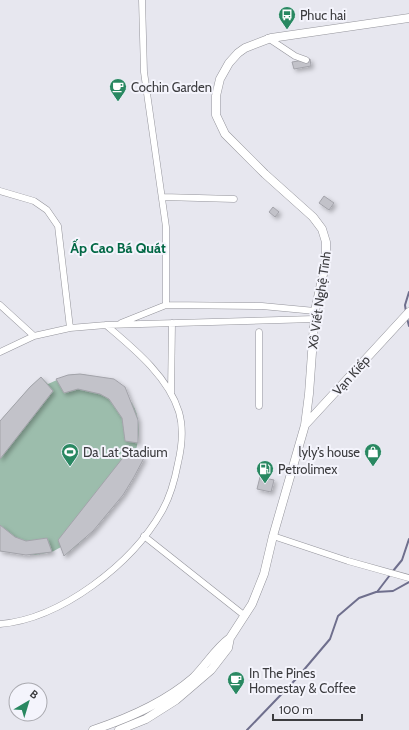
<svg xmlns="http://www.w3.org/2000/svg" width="409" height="730" font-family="Cabin,sans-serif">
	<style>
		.green { fill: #9cbdac }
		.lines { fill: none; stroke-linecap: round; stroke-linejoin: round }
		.stream { stroke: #6f6f8d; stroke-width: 2 }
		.building { fill: #c2c2c9; stroke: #a3a3aa; filter: url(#shadow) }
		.street-casing { stroke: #94949b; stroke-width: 7 }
		.secondary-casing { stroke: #94949b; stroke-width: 9 }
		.street { stroke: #fff; stroke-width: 6 }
		.secondary { stroke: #fff; stroke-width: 8 }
		.labels { text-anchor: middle; stroke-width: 4; stroke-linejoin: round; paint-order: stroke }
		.poi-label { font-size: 13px; fill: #3c3c3f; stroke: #f4f4fc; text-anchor: start }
		.street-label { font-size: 13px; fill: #3c3c3f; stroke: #f4f4fc }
		.neighbourhood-label { font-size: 14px; font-weight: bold; fill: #026845; stroke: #f4f4fc }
	</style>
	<defs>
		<filter id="shadow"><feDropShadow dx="2.5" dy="2.5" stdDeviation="2" flood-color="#0004"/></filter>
	</defs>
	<rect width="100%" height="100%" fill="#e7e7ef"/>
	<path class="green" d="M80,374C124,379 149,409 135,453L144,458C124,496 99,529 64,556L61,547L52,552L35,555L0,551V421L30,387L41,377L48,384L68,375Z"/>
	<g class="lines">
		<path class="stream" d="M406,312L405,305L409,292
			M407,318L409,326
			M393,571L402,560L409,539
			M377,592L390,575
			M247,730L297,678L330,639L338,616L359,598L376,592L393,591L409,582"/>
	</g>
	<path class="building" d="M310,59L311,66L294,69L292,62Z
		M324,196L334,203L329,210L319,203Z
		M273,207L279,212L275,217L269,212Z
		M80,374L114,379L125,387L138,420V443L125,441L122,418L109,399L100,394L78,389L64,393L56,379L68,375Z
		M41,377L53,391L0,459V421L30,387Z
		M129,450L144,458L134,477L123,495L93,531L64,556L58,540Z
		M260,477L274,480L271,492L257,489Z
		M0,525L15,537L26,541L47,538L52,552L26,555L0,551Z"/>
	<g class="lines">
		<defs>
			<path id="street" d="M142,0L144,72L166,227V305
				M268,38L295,56L306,60
				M0,191L34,201L47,210L58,226L70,328
				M163,197L234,199
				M0,305L34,336
				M121,323L166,305L262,306L315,311
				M259,332V406
				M0,352L34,336L70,328L106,325L314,319
				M171,393L172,323
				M144,536L245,616
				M273,536L348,561L409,578
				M0,624C61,619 132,564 162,511C170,497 175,479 178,463C182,446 184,429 179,412C168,376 133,348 106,325"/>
			<path id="secondary" d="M305,425L409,312
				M93,730C129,718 164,703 193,678C206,665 216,648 230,638
				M119,730L146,719L176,700L211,670L228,648L230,638L252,604L264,574L273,536L305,425L309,394L315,311L326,261V242L322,229L313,217L265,174L225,134L216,115V96L220,79L229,63L238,53L245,48L271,38L409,18"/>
		</defs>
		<use href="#street" class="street-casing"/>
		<use href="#secondary" class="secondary-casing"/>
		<use href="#street" class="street"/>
		<use href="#secondary" class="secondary"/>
	</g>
	<defs>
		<symbol id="bus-pin" viewBox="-11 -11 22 30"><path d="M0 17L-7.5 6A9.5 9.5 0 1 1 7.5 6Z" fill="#298861" stroke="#f4f4fc"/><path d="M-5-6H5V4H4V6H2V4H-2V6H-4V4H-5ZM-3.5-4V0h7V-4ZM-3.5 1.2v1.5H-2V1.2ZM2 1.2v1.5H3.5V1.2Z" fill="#fff"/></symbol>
		<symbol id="cafe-pin" viewBox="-11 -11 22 30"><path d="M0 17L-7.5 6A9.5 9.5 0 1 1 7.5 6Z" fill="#298861" stroke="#f4f4fc"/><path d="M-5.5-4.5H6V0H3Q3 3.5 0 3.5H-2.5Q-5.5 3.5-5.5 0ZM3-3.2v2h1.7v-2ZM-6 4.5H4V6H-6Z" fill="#fff"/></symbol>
		<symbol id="stadium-pin" viewBox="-11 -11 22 30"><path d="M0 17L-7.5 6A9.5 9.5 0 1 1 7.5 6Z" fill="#298861" stroke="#f4f4fc"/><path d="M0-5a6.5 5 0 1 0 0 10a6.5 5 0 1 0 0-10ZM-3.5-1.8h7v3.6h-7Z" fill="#fff"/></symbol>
		<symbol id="shop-pin" viewBox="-11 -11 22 30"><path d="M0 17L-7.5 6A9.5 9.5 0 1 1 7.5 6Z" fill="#298861" stroke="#f4f4fc"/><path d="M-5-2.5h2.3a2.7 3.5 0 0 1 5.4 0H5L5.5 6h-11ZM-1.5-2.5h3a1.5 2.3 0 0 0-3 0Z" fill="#fff"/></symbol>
		<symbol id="fuel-pin" viewBox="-11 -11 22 30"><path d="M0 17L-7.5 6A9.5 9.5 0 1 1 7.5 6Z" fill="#298861" stroke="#f4f4fc"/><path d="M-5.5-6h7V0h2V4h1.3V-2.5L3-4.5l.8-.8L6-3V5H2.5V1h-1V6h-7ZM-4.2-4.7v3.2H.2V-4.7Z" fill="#fff"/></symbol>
	</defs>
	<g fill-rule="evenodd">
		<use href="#bus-pin" x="277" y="5" width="20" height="27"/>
		<use href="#cafe-pin" x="108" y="77" width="20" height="27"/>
		<use href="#stadium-pin" x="60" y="442" width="20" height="27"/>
		<use href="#shop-pin" x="363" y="442" width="20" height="27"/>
		<use href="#fuel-pin" x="255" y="459" width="20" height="27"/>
		<use href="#cafe-pin" x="226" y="670" width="20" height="27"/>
	</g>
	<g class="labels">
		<g class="poi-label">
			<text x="300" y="20">Phuc hai</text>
			<text x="131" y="92">Cochin Garden</text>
			<text x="83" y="457">Da Lat Stadium</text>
			<text x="360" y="457" text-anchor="end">lyly’s house</text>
			<text x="278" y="474">Petrolimex</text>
			<text x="249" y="678">In The Pines<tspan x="249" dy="15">Homestay &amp; Coffee</tspan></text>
		</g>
		<g class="street-label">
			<text transform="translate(319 300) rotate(-82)" y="5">Xô Viết Nghệ Tĩnh</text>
			<text transform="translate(351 375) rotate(-48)" y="5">Vạn Kiếp</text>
		</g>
		<g class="neighbourhood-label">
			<text x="118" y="253">Ấp Cao Bá Quát</text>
		</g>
	</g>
	<g transform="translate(28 702) rotate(38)"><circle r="19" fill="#f4f4fc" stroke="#aaaab0"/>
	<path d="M0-3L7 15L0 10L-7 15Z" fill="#298861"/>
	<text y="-6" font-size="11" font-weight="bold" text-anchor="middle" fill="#3c3c3f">B</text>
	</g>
	<path d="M273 714v6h89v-6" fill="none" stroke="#3c3c3f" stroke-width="2"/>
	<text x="279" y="714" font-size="12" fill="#3c3c3f" stroke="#f4f4fc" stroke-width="3" paint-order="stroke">100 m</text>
</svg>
